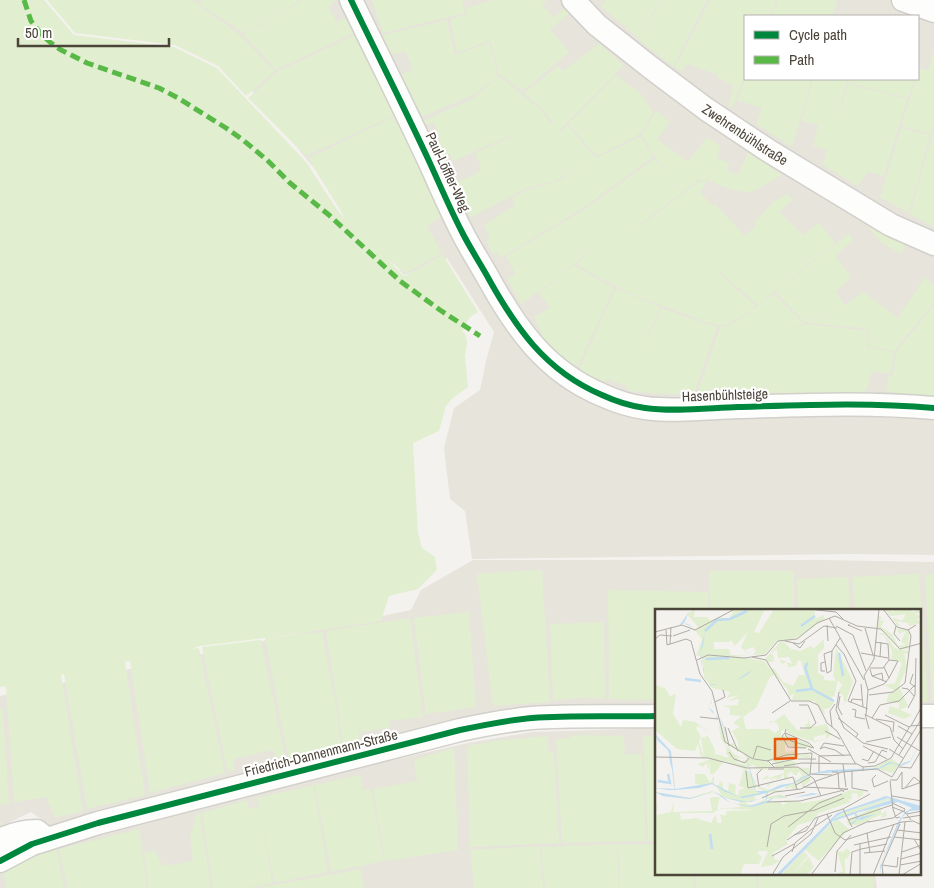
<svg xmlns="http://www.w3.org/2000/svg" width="934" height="888" font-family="'Archivo Narrow',sans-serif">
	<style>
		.residential { fill: #e7e4dc; fill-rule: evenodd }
		.green { fill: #e1eecf }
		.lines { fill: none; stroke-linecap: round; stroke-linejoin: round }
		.minor-casing { stroke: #d2d0cb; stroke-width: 25 }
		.minor { stroke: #fdfdfc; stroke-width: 22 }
		.quiet { stroke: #58b947; stroke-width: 5; stroke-dasharray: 10 5; stroke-linecap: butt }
		.cycleway-casing { stroke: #fff; stroke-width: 9 }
		.cycleway { stroke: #00873e; stroke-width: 6 }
		.labels { text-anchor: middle; stroke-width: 4.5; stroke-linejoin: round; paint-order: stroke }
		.street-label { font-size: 14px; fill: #4b4439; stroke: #fff }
		.inset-river { fill: none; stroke: #c0ddf1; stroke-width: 2.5 }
		.inset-road { fill: none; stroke: #b0aca6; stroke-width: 1 }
		.view { fill: #e8590c; fill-opacity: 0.15; stroke: #e8590c; stroke-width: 2.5 }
		.inset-edge { fill: none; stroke: #4b4439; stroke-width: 2.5 }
	</style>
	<rect width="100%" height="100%" fill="#f4f2ee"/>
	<path class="residential" d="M180,0H934V555L849,554L472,559L465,511L450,499L444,448L454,408L480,390L486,361L494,332L447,258L404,275L308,161ZM745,16H918V79H745Z
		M473,560H822L934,562V707L920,708V610H656V709H555L53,828L31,812L0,827V696L411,610L421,590Z
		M656,728V874H875L877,888H0V869L47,847L318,777L468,743L531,732Z"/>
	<path class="green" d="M0,0H44L74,35L174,47L217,68L306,162L338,211L345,218L308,158L396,116L443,216L427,226L442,253L405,273L387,259L404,276L443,255L478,312L470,317L462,331C469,336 467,347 465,356L468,387L453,398L446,406L439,431L413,443L418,533L422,548L435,557L437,570L418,589L389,596L381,621L274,637L322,632L338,717L341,747L288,757L265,638L200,646L191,649L199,648L225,773L150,793L130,661L125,662L145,795L87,809L64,674L61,675L83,811L55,818L46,797L14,802L6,686L0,687Z
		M47,0H192L240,35L275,71L246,96L218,66L175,45L75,33Z
		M203,0H299L289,8L243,33L198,3Z
		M302,0H336L328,7L337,22L350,17L356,32L276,70L243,34L289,9Z
		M372,0H462L465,13L383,33Z
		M493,0H547L542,5L554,17L565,8L570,13L550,29L569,52L523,91L499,74L490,40L457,53L450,19L467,14L466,8Z
		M606,0H661L638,38L601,6Z
		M662,0H707L673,67L638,39Z
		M710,0H776L769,16H745V75L732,108L728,105L734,85L718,78V75L687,64L682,72L675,67Z
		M778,0H837L832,16H771Z
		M447,20L455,55L489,42L498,76L475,94L420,118L401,75L413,69L405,51L391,55L383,35Z
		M358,34L395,115L306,156L248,98L278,71Z
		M599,44L624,65L559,131L561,132L567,125L596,158L641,136L653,157L580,210L500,258L497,252L493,254L486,241L490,238L484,225L515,205L512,198L526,190L556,182L591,161L555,181L525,189L471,217L454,183L470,177L482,169L475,153L513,136L505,138L453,161L450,154L437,159L430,145L441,139L433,122L422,126L420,122L472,99L499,76L541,110L551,124H554L542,109L524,93L558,66L563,71Z
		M934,49V129H932L931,134L901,126L916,79H918L919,68L928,71Z
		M616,75L642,95L653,112L640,134L597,156L568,124Z
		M745,79H812L792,147L756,124L762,108L737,100Z
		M813,79H848L834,128L848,84L907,99L884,176L868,172L858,186L823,165L827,150L813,146L818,125L801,121Z
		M849,79H915L908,98L848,83Z
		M656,111L670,122L657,139L688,162L707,137L721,147L717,158L729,163L727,171L738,175L748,153L782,175C775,178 756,191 750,192C740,193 718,185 708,180L715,163L707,181L698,180L688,178L698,181L640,224L628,229L642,224L700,181L707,182L700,192L712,206L715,204L745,236L756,226L754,223L773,202L787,194L793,200L779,212L803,235L819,223L835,243L758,305L720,272L722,276L756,306C747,313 730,326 719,325C713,325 698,319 693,317C652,303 612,287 576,264L598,244L563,273L574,265L614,288L576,370L557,354L543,337L534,317L550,308L539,293L560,276L521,304L507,279L515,274L506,256L582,211L654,159L661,165L679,175L662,165L655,157L642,134Z
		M901,128L930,135L909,213L880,197Z
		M933,131H934V227L910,214Z
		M875,223L907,242L901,254L882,243L870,230Z
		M849,233L853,240L835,256L850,275V279L835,292L845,305L863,292L898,318L925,277L934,286V303L894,351L868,346L869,333L861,328L807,323L843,306L805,323L775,292Z
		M616,288L660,307L640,355L661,308L717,327L694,394C671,395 649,394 626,390L627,386L607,379L605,382L578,371Z
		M774,294L804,324L786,330L807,324L860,330L868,333L867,347L894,352L890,374L872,371L868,386L863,395L777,394L773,391V395L697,394L720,327L736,322Z
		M934,305V398L886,392L889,376H892L896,352Z
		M542,570L550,702L493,706L477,574Z
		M709,571H794V610H710Z
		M919,574L928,701L920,702V610H855L852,577Z
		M934,574V700H932L925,575Z
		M848,577L850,610H798L797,579Z
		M608,590L708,592V610H656V700L609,699Z
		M469,612L476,707L426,714L414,618Z
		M410,618L423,717L389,721L390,728L359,732V741L343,747L338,709L326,631Z
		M604,622L605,698H576L553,701L550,624Z
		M261,640L285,757L276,759L273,750L233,759L235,770L227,771L202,647Z
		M3,709L9,803L0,805V710Z
		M570,735L624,736L625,755L642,754L646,841L562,843L556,739L570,738Z
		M547,736L549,752H554L559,843L470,847L467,746L496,741Z
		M643,736H656V841H648Z
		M454,748L458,850L385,861L373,789L417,781L414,760Z
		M360,775L363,790L371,789L384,861L331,872L315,785Z
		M314,785L328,872L274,883L263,828L272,883L249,888H213L202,813L247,800L249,809L259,807L257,798Z
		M200,813L211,888H148L144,853L155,851L163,866L193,861L190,836L196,817V814Z
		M139,829L147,888H67L59,849Z
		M617,844L619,888H545L541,847Z
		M656,844V874H694V888H620L618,845Z
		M540,846L543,888H474L470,850Z
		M57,849L64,888H7L2,872L26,860Z
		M361,869L364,888H257Z
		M695,874H756L757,888H696Z
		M758,874H873L874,888H759Z"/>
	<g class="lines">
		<defs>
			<g id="minor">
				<path d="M351,0C377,54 404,107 429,161C440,185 450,209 462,232C469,246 478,260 486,274C515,327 545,371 602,395C615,401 630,406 645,408C675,412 708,408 738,407C803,405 869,402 934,408"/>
				<path id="s1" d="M573,0L597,25L650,67L706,109L769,151L891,225L934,244"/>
				<path d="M903,0L934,11"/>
				<path d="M920,716H934"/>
				<path d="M0,840C12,834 23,831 37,831L47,839"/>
				<path d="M0,861L32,844L98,823L460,730C484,725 508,720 532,718C574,715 615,717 656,716"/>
			</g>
		</defs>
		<use href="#minor" class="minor-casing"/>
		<use href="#minor" class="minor"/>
		<path class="quiet" d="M24,0L31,21L42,35L51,43L61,50L87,63L159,88L178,98L226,128L243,140L267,160L290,183L329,215L400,281L440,310L480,336"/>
		<defs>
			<path id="cycleway" d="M351,0C377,54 404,107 429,161C440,185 450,209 462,232C469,246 478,260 486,274C515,327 545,371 602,395C615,401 630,406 645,408C675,412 708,408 738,407C803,405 869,402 934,408
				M0,861L32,844L98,823L460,730C484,725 508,720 532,718C574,715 615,717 656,716"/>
		</defs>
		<use href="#cycleway" class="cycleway-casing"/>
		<use href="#cycleway" class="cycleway"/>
	</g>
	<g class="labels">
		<g class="street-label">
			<text dy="5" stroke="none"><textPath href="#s1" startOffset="219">Zwehrenbühlstraße</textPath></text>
			<text transform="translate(448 172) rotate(65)" y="5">Paul-Löffler-Weg</text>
			<text transform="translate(725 395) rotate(-2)" y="5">Hasenbühlsteige</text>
			<text transform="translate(321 753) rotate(-14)" y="5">Friedrich-Dannenmann-Straße</text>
		</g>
	</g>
	<g transform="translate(655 609)">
		<rect width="266" height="266" fill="#f4f2ee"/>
		<path d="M40,0L39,8H52L56,12L63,8L74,10L80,0H110L99,23L104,24L119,0H159L160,10L168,6L170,10L144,28L132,31L135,33L122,32L110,45L98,46L101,42L98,38L90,41L95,47H80L109,52L120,65L115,68L101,99L88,108L91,120H114L120,124L124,121L123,115L117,112L115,115V112H120L129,105L142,121L153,120L149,115H153V109L156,118L172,115L175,124H178L171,130V125L159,128V132L170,130L160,133L134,125L130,120L126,122V128L132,126L158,137L156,142L154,138L146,140L130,135V143L142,142L144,147L152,145L155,146V149L143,148L142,145L132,146H139L140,150L128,149L129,152H140V157L136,158L154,159L155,165L150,163L156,171L148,178L145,173L141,175L143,180H140L143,182L135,178L131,181L130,176L120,181L129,182L112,184L113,188L125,185L133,189L112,190L110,184L99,187L101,191L112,188L90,194L98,197L112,189V194L126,192L127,196L130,195L132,193H127L130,191L148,194L181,188L194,181L208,182V186L203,189L202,184L196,185L197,190L193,191L196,193L164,204L156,212L143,216L131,231L133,235L118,244L120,251H126L118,256L106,258L113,242H104L102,243L107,248L104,255H89L85,266H0V203L3,190L1,206L16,203L19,191L18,203L57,202L55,189L59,188H65L62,200L85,198L84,194H88L68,188L58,183L35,190L8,187L0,183L34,189L57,182L66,186L61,176H64L65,172L67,175L68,172V180L73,183L74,174L81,176L80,185L83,186L84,181L90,179L84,177L89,160L69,152L59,165H55V153L53,162L52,154L47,158L43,155L56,150L46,149L43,135L40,142L22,140L0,121V76L10,79L15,87L21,85L18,105L26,118L28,111L40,113L56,124L44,117L41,119L46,128L44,133L49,149L46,129L53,127L60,141V148L61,145L74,149L71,144L72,138L66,130L63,112L70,134L79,145L92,151L83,148L84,152L80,153L91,156V154H87V152L93,151L87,143H84L72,135L69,130L64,109L71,130L74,135L79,134L80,140L83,141V133L77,122L85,118L78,114L87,107L75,106V99L68,97L83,96L84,90L73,92L84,86L72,89L75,83L57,79L49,68L47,48L41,46L47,30L40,22L43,18L32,5ZM93,23L86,38L95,47L76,46L74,40H59V33H75V30L80,37ZM108,151L120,153V161L135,159L129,160V164L114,169L113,166L106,171L115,169L116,174L112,175L113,178L116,174L115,169L118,174L117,169L124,170L129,165V170L133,169L132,165L136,163L141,167L144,162L147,166L142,172L139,168L140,173L114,181L105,178L102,179L108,181L105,184L99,180L102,178L100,171L91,159L98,156L102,159L99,160L118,161L109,159L118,157ZM66,199L101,201L72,202L70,207L65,205L67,214H62L61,205L56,214L41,209L26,211L25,204H58ZM224,0V7L227,9L223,12L229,11L226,18L237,25L243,37L251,36L246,33L251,22L244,25L242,19L252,21L254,23L253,40L242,38L232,25L222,18ZM229,0H237L238,6L239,0H255L257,3L265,0V4L259,5L266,7L262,11L266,14L254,17L253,14L240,12L245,16L243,18L237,8L247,12L251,5L236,7ZM228,24L240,39L253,42V45L249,44L252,58L244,77L253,97L245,101L257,106L249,110L233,104L235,97L244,100V94L231,93L234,84L240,82L229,76L240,74L247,54L236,50L237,43L229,26L221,25ZM169,30V39L163,45V64L169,67V71L181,72L178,67L181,39L198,72L190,95L188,86L183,83L187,76L183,71L179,88L176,87L179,93L175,99L169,100L170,106L159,92L137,91L139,84L134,88L132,80L116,61L119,59L128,73L138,77L144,66H150L146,52L143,51L141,57L133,58L132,53L127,55L124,50L137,55L134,48L123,49L122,40L114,46L118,45L119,52L112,54L110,50L127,31L136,40L145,42L156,37L158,40ZM236,149L244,155L238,164L219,159ZM40,165H50L55,174L59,166V175L47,177L40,174ZM231,190H236L178,211L187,204ZM224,196L227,205L231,202L232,207L226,209L227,205L204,216H193L192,211ZM182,210L194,220L164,252L149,240ZM191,239L196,243L192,250L190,249V266H180L188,262L182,242L189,243ZM149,242L153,247L138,264L154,248L159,258L156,262L151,266H126Z" fill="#e1eecf" fill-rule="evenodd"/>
		<path d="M34,3L29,14L33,15L37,18L42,21L50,22L48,37L45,44L46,47V51L47,52V58L49,60V65L55,76L56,75L63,76L66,77L67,79L72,73L80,72L97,61L92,66L80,72L72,73L67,79L66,78V77L63,76H55L57,91V93L53,98L58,102L59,106L64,109L66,111L68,115L76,141L92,151L97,166L98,173L138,163L98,173L101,182H113L125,176L138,174L148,168L154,165L173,161L224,159L232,154L235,153L246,156L248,154L255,152L266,132L255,153L246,157L236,154L224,160L157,165L140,174L113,183L111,193L120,187H126L132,189H137L157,184L164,185L137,189H132L120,187L114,193L100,197L94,198L76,194L69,190L64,186L58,183L34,190L8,187L0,183L35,189L58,183L64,185L76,194L94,197L111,192V188L98,192L97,193H85L83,192L68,188L93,193L111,188L112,184L88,189L84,188L71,183L57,175L44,179L20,181H13L0,179L20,180L19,179V178L17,160L15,154L14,145L13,141L3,132L0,125L16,142L20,180L57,174L84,188L105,184L101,182L99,179L92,151L76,141L66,112L61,108L53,98L57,92L55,76L49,65L48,60L47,58L45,44L50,22L42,21L29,14L24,17ZM231,187L266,197V201L255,202L248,207L226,255V266L225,257L243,213L250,203L257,199L243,193L201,204L205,211V208L221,205L206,211L202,210L201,212L198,215H195V218V215L201,211L200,205L178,212L125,266H121L182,204ZM233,189L236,191L178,210L187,204Z" fill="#c0ddf1" fill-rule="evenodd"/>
		<path class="inset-river" d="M146,17L160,7M50,22L62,11L75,10L92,2M184,44L188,67M51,50L74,49M153,54L150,58L157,80L179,92M30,70L46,72M141,82L156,80M3,172L15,174L13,165M55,225L57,240"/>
		<path class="inset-road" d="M153,0L181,3L188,10M228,0L242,18L253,21L261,16M174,9L209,71M172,16L173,32M195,16H193L207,22M181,17L198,26L211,62M241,17L239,25L245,32M210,19L218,46M11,21L12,36L31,30L36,32L45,65L57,82L70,133L98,150M0,23L27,16L40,21L80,0M18,27L35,21M0,30L5,26L17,27M130,32L144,35L169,17L182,19M138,34L145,39L150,32M15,35L16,18M181,36L189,45L201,72L193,92L213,100M177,42L176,62L172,64L169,45ZM177,42L185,29M206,44L233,49M97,48L111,51L136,92H154L163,96L172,114L182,122L200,154L208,158M225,48L226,33M42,51L53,46L89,49L111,46L123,32L142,30L162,14L180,7L202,17L226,20L245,40L267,34M170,53L166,54V62H170M229,58L234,69L243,52L234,51M215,59H228L234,51L233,35L220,33M215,60L217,67L232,73M258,65L255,74L260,78M217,67L227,64L228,72M206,75L208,98M247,79L253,80L259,87M213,81L229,75L234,69M184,83L181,101L189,119L208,134L233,140M214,86L238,83L250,74L256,27L253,20M185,87L183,98L187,106M60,93L70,88L68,81M196,94L197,90L208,91M144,96H153L161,114L155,119H145M253,99L260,86L261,49M197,100L201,101L200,108L210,110M117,104L135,92M210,105L214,120M211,106L213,81L209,67L219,50L224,0M211,106L235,118L239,131L248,140M230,106L254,118M45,108L63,110M183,109L203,125L201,128M217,109L225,96L244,92L260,76M221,110L239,113L238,123M243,117L257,125M256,117L267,97M70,118L74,137M177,118L175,102L180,95M73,119L83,142M170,122L185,130M130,124L154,134L159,139L136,132L131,127L130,124L131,120M130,124L127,127L133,138L151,139M242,128L265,142M211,133L236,128M208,137L232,150M153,140L176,153M165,140L169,134L189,137M165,140L169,138L180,141L189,147M234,140L248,149M74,143L79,150L90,154L94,149M157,144L155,165L177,166M244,146L267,109M164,147L196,146M0,148L53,149L92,159L143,158L159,170L166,187M98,150L102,137L116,141M99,150L113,152L119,158M143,150H161M207,150L213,152L219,142M112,152L131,146L157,144M213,154L220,153L227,141L232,143M117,155L140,150M188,155L191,178M129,157L147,154L201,155M244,158L256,159L267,140M113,160H129M91,162L93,179L138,168L142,180M197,162V179L213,182M208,162V158L220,157L236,149L255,117L267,116M164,163V147M177,163H183L184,179L189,183M221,166L217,170L219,178L233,172M235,171H242L247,163V180L267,173M161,172L187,163L222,160L237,168L267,119M235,172L238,200L241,209L245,208M141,176L155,168M104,178L102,165L107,160M148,178L193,180M250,179L259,168L265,173M130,187L150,183M237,187L267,192M107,189L120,183L146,180L161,172M112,193L145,192L193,180M237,194L250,200L249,202M237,198L250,203L256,211M188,200L197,218M172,205L180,224L190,231L247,213L258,212L267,216M252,205L267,202M248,209L267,206M193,211L237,196M213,213L238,209L248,202M133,218L164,194L187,185M159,218L177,206M242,221L267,224M188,224L214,212M212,224L215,244M139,226L151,222L160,209L188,200L215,185M239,228L267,231M259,230L267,243M132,231L153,217M199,236L236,228M112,238L116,215L129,207L160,201L189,189M206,240L232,235M137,243L140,234L158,219M247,243L267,236M209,244L230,242M117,247L139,235M246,250L267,244M227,256L242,258L243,248M245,256L267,252M180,263L182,242L196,226M117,266L128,248L156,225L163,209M156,266L188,224M195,266L197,243L206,240M205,266V234M218,266L239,215M228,266L227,256L245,215M244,266L250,213M247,266L267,254"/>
		<path class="view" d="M120,130H141V149L120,150Z"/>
		<rect width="266" height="266" class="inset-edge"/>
	</g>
	<rect x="744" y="15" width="175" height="65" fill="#ffffff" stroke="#b7b4b0"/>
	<rect x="754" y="31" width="25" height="8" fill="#00873e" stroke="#b7b4b0"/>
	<text x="789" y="40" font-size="15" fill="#4b4439">Cycle path</text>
	<rect x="754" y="56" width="25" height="8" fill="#58b947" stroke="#b7b4b0"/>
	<text x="789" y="65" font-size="15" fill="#4b4439">Path</text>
	<path d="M18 38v8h151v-8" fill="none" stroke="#4b4439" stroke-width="2.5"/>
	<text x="25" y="38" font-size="15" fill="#4b4439" stroke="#ffffff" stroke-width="4" paint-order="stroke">50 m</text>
</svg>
